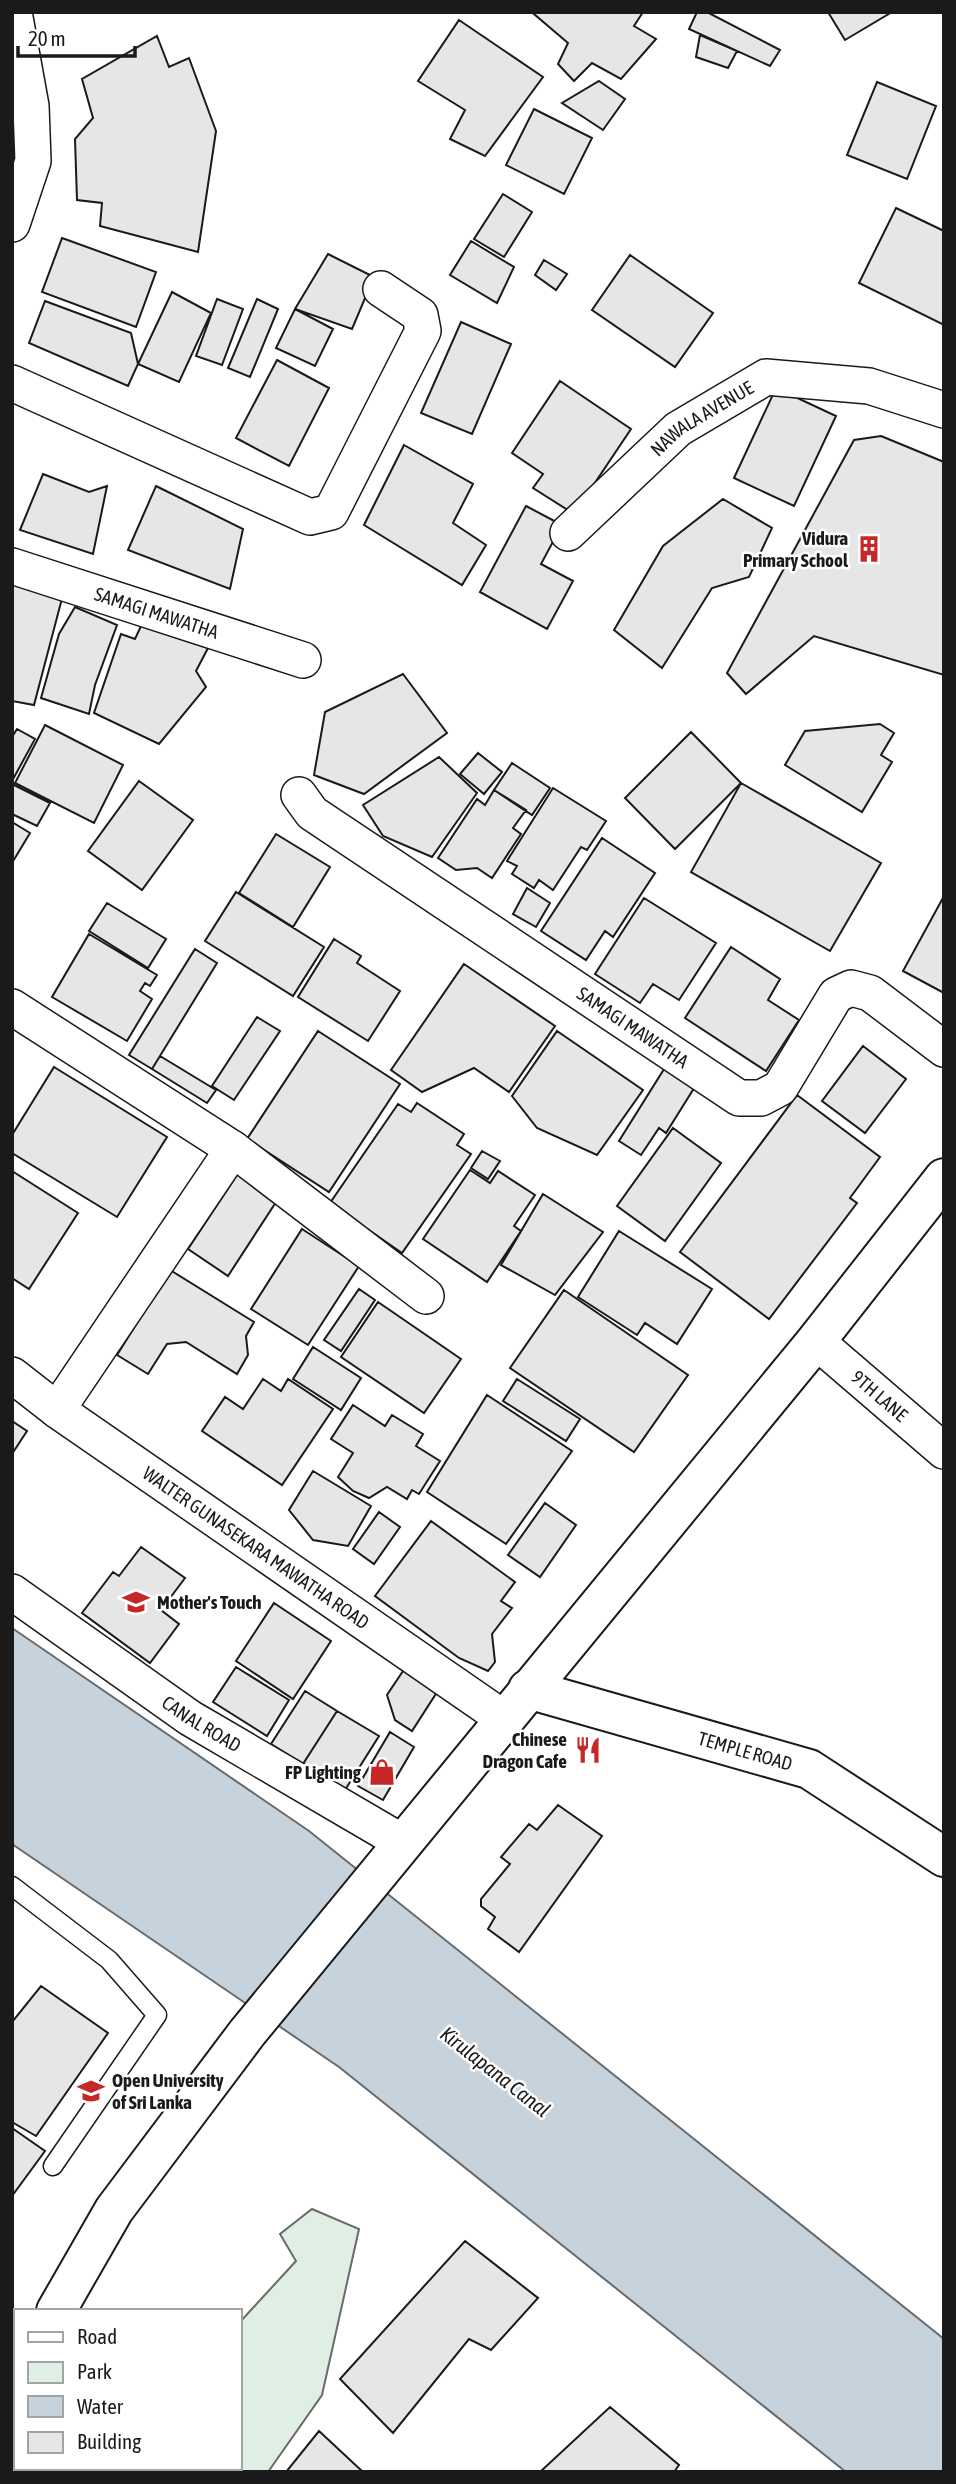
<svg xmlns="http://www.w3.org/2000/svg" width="956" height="2484" font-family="'Asap Condensed',sans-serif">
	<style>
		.green { fill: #e0efe3; stroke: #6a6a6a; stroke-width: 2 }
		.water { fill: #c6d2dc; stroke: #6a6a6a; stroke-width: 2 }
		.building { fill: #e6e6e6; stroke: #1a1a1a; stroke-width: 2 }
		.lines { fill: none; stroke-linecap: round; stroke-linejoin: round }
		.service-casing { stroke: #1a1a1a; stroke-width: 21 }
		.minor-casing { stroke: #1a1a1a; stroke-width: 38 }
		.tertiary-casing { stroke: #1a1a1a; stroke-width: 42 }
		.primary-casing { stroke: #1a1a1a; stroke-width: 42 }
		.service { stroke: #fff; stroke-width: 18 }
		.minor { stroke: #fff; stroke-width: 35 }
		.tertiary { stroke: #fff; stroke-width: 38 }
		.primary { stroke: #fff; stroke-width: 38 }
		.labels { text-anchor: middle; stroke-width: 5; stroke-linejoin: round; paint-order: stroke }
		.street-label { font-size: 19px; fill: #1a1a1a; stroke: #fff }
		.poi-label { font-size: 19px; font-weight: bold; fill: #1a1a1a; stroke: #fff; text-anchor: end }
		.water-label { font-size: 21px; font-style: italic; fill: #1a1a1a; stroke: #fff }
	</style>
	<rect width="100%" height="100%" fill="#fff"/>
	<path class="green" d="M312,2209L359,2229L322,2395L268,2472H146L147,2468H240V2322L296,2261L280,2234Z"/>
	<path class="water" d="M12,1628L309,1831L944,2339V2472H846L339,2067L12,1844Z"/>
	<path class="building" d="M537,12H643L634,26L656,39L621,79L592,63L574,81L558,64L568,43L534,14Z
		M697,12H707L780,50L770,66L689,29Z
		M828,12H892L845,40Z
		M459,20L543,77L485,156L450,139L465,110L418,81Z
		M700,35L737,51L728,68L696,57Z
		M157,36L169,67L189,58L216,131L198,252L100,226L102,203L77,200L75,139L93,118L82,79Z
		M599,81L625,99L603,130L562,103Z
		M877,82L936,106L907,179L847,155Z
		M534,109L592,138L564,194L506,165Z
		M503,194L532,212L504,257L474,239Z
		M896,208L944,231V325L859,283Z
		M62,238L156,272L136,327L42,292Z
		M471,241L514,267L497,303L450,275Z
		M328,254L374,277L352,329L295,309Z
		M630,255L713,313L675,367L592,310Z
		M544,260L567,274L556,290L535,275Z
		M172,292L211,313L179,382L138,364Z
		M217,299L243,309L222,365L196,356Z
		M257,299L278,309L250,377L228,368Z
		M45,301L131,333L138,364L128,386L29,343Z
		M295,309L333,329L315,366L276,348Z
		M461,322L511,344L472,434L421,413Z
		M277,360L329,388L289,466L236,438Z
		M560,381L631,429L574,514L533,488L543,474L512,453Z
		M776,388L836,416L794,506L734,478Z
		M881,436L944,462V675L814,636L746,694L727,673L854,440Z
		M404,445L473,484L453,523L486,545L462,585L364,525Z
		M43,474L89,492L107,486L93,554L20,530Z
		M156,486L243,529L230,589L128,550Z
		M723,499L772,528L749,577L712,588L662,668L614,630L663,546Z
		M526,506L562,525L541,564L573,581L547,629L480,592Z
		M12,570L65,587L34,705L12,701Z
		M75,607L117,625L95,685L89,714L41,698L59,634Z
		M141,626L208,648L196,671L206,687L159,744L94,713L121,634L135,639Z
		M403,674L447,733L364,794L314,775L325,712Z
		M880,724L894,733L881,755L892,762L862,812L785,765L805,731Z
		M45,725L123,765L94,823L15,783Z
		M17,729L35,739L12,781V737Z
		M691,732L741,783L675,849L625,798Z
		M478,753L502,772L484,794L460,774Z
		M439,757L477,793L432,857L383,836L363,805Z
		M512,763L550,788L532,815L494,790Z
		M139,781L193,820L142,890L88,851Z
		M741,783L881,863L830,951L691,872Z
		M12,784L50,803L37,826L12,814Z
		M553,788L606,821L587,850L581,847L553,890L539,880L534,888L512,874L517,866L507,861Z
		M494,790L526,810L513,828L521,834L492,878L477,868L456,870L438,858L477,799L485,805Z
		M12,822L30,833L12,863Z
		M276,834L330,867L293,927L239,893Z
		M602,838L655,873L613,937L605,931L586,960L541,931Z
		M527,888L550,903L536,927L513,914Z
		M236,892L324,947L293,996L205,941Z
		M944,896V993L903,971Z
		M644,898L716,943L679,1000L653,984L640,1003L595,974Z
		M107,903L166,939L148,968L89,931Z
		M89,934L157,975L150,986L145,983L140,991L152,999L127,1041L52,997Z
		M334,939L361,956L357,963L400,991L368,1041L298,997Z
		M731,947L780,979L768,1000L799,1020L766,1071L685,1018Z
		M195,949L217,963L152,1069L129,1055Z
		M464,964L555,1026L509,1092L474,1068L422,1092L391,1070Z
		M257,1017L280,1031L234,1100L212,1086Z
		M318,1031L400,1084L329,1192L247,1139Z
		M557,1031L643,1090L597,1155L537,1128L512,1096Z
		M863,1046L906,1079L865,1133L822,1101Z
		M160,1056L216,1090L207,1103L152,1069Z
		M666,1066L696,1085L666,1133L659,1128L641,1155L619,1141Z
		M54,1067L167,1137L117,1217L12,1153V1135Z
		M797,1095L880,1157L850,1198L857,1203L769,1319L680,1252Z
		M417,1103L464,1134L457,1145L471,1154L402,1253L330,1203L398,1104L411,1112Z
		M673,1128L721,1163L665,1241L617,1206Z
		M482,1151L500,1161L488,1179L471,1168Z
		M470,1170L490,1183L498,1171L535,1195L514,1226L521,1231L487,1282L423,1239Z
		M12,1171L78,1213L29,1289L12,1278Z
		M239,1172L278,1199L228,1276L188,1249Z
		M543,1194L603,1232L555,1295L501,1265Z
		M302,1229L359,1266L308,1345L251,1309Z
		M619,1231L712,1289L677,1344L645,1323L637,1335L578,1297Z
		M170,1270L254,1322L246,1336L248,1355L237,1374L186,1342L167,1344L148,1374L117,1355Z
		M359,1289L375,1300L341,1351L324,1340Z
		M564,1290L688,1375L634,1452L510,1368Z
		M378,1302L461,1359L424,1413L341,1357Z
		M313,1347L361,1378L341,1410L293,1379Z
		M263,1379L281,1391L288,1379L333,1409L282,1485L202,1431L225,1397L243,1409Z
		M517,1379L580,1419L566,1441L503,1401Z
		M487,1395L572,1451L506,1544L427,1492Z
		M353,1405L385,1426L392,1415L423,1434L416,1446L440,1461L419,1494L412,1490L407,1499L387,1487L369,1498L353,1491L338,1477L353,1453L331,1439Z
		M12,1421L27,1431L12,1454Z
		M313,1471L371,1506L348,1546L313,1540L289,1510Z
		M545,1503L576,1525L540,1577L508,1555Z
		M379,1512L400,1527L374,1564L353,1549Z
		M431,1521L515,1582L501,1601L512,1608L492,1634L495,1662L488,1671L459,1658L375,1596Z
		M141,1547L185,1578L161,1610L179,1624L150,1663L82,1613L113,1572L119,1576Z
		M274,1603L331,1641L293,1699L236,1661Z
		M236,1667L289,1700L267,1736L213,1702Z
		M405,1668L439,1689L412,1731L395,1720L387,1695Z
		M305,1691L337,1711L303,1764L271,1744Z
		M337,1711L379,1736L345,1790L303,1764Z
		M390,1732L414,1747L383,1800L358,1786Z
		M558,1805L602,1836L519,1952L488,1929L495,1917L481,1906V1899L510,1864L501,1857L529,1824L537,1830Z
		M41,1986L108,2033L36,2136L12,2122V2022Z
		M12,2128L45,2151L12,2196Z
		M465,2241L538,2298L491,2350L469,2339L393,2433L340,2379Z
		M610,2407L679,2465L674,2472H540Z
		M319,2431L363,2472H286Z"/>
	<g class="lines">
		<defs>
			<path id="service" d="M12,1886L109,1960L157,2015L53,2166"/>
			<g id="minor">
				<path d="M12,224L33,161L31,106L14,12"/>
				<path d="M12,383L310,517L331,512L423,331L420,315L381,289"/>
				<path id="s1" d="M568,533L678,429L766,377L869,386L944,410"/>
				<path id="s2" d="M12,566L303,660"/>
				<path id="s3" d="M299,795L312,813L739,1098H761L780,1088L836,995L851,988L870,993L944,1049"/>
				<path d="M12,1007L233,1149L426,1296"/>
				<path id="s4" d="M816,1341L944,1451"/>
				<path id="s5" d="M12,1375L57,1410L503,1718"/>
				<path d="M57,1410L233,1149"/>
				<path id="s6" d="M12,1592L190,1718L402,1842"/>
			</g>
			<g id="tertiary">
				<path id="s7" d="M528,1689L809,1769L944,1857"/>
			</g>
			<path id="primary" d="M56,2311L114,2210L247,2033L816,1341L944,1178
				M12,2387L16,2381"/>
		</defs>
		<use href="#service" class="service-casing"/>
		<use href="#minor" class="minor-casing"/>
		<use href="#tertiary" class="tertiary-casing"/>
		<use href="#primary" class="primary-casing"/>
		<use href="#service" class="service"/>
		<use href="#minor" class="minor"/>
		<use href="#tertiary" class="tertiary"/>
		<use href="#primary" class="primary"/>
	</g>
	<defs>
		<symbol id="building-bare" viewBox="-9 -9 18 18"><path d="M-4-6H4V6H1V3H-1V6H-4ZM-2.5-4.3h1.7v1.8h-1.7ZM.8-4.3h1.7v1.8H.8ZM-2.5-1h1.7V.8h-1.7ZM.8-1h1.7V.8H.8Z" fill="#c62828" stroke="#fff" stroke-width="2.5" paint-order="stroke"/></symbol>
		<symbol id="school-bare" viewBox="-9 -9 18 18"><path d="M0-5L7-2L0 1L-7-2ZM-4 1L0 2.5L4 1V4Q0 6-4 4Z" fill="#c62828" stroke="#fff" stroke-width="2.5" paint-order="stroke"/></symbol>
		<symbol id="restaurant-bare" viewBox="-9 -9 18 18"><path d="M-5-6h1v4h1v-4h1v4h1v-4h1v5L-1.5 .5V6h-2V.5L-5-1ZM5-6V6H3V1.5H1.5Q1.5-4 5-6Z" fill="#c62828" stroke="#fff" stroke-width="2.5" paint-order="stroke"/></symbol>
		<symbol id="shop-bare" viewBox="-9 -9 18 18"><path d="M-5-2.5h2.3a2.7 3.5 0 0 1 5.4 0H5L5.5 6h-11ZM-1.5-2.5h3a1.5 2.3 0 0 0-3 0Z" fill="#c62828" stroke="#fff" stroke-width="2.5" paint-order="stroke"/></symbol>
		<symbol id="university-bare" viewBox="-9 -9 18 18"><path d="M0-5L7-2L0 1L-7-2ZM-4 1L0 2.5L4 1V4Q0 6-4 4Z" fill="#c62828" stroke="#fff" stroke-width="2.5" paint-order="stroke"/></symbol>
	</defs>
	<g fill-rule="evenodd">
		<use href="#building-bare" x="850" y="530" width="38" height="38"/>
		<use href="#school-bare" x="117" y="1583" width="38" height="38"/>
		<use href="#restaurant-bare" x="569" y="1731" width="38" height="38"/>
		<use href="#shop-bare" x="363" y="1753" width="38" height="38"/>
		<use href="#university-bare" x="72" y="2072" width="38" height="38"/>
	</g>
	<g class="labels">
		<g class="street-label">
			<text dy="7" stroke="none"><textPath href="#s1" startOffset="177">NAWALA AVENUE</textPath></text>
			<text dy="7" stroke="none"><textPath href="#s2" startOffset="152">SAMAGI MAWATHA</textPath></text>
			<text dy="7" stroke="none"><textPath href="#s3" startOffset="408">SAMAGI MAWATHA</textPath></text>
			<text dy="7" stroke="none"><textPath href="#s4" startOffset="84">9TH LANE</textPath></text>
			<text dy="7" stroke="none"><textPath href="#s5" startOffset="299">WALTER GUNASEKARA MAWATHA ROAD</textPath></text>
			<text dy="7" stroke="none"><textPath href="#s6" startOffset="231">CANAL ROAD</textPath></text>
			<text dy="7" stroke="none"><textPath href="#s7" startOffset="226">TEMPLE ROAD</textPath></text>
		</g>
		<g class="poi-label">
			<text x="848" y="545">Vidura<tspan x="848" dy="22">Primary School</tspan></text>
			<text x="157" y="1609" text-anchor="start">Mother's Touch</text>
			<text x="567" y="1746">Chinese<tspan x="567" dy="22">Dragon Cafe</tspan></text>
			<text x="361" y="1779">FP Lighting</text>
			<text x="112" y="2087" text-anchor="start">Open University<tspan x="112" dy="22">of Sri Lanka</tspan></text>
		</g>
		<g class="water-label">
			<text transform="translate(495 2072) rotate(38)" y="7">Kirulapana Canal</text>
		</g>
	</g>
	<rect width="956" height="2484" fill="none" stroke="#1a1a1a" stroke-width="28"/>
	<rect x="14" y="2309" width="228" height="161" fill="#ffffff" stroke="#a3a3a3" stroke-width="2"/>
	<rect x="28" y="2332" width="35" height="10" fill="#ffffff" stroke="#a3a3a3" stroke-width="2"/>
	<text x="77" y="2344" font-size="21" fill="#1a1a1a">Road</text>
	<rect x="28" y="2362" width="35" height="21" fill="#e0efe3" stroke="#a3a3a3" stroke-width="2"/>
	<text x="77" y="2379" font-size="21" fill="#1a1a1a">Park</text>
	<rect x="28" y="2396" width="35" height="21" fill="#c6d2dc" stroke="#a3a3a3" stroke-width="2"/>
	<text x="77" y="2414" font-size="21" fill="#1a1a1a">Water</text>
	<rect x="28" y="2432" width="35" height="21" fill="#e6e6e6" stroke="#a3a3a3" stroke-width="2"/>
	<text x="77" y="2449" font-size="21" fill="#1a1a1a">Building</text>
	<path d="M18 46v10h117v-10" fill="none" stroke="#1a1a1a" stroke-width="3.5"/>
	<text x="28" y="46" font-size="21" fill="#1a1a1a" stroke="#ffffff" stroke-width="5" paint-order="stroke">20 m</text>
</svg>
